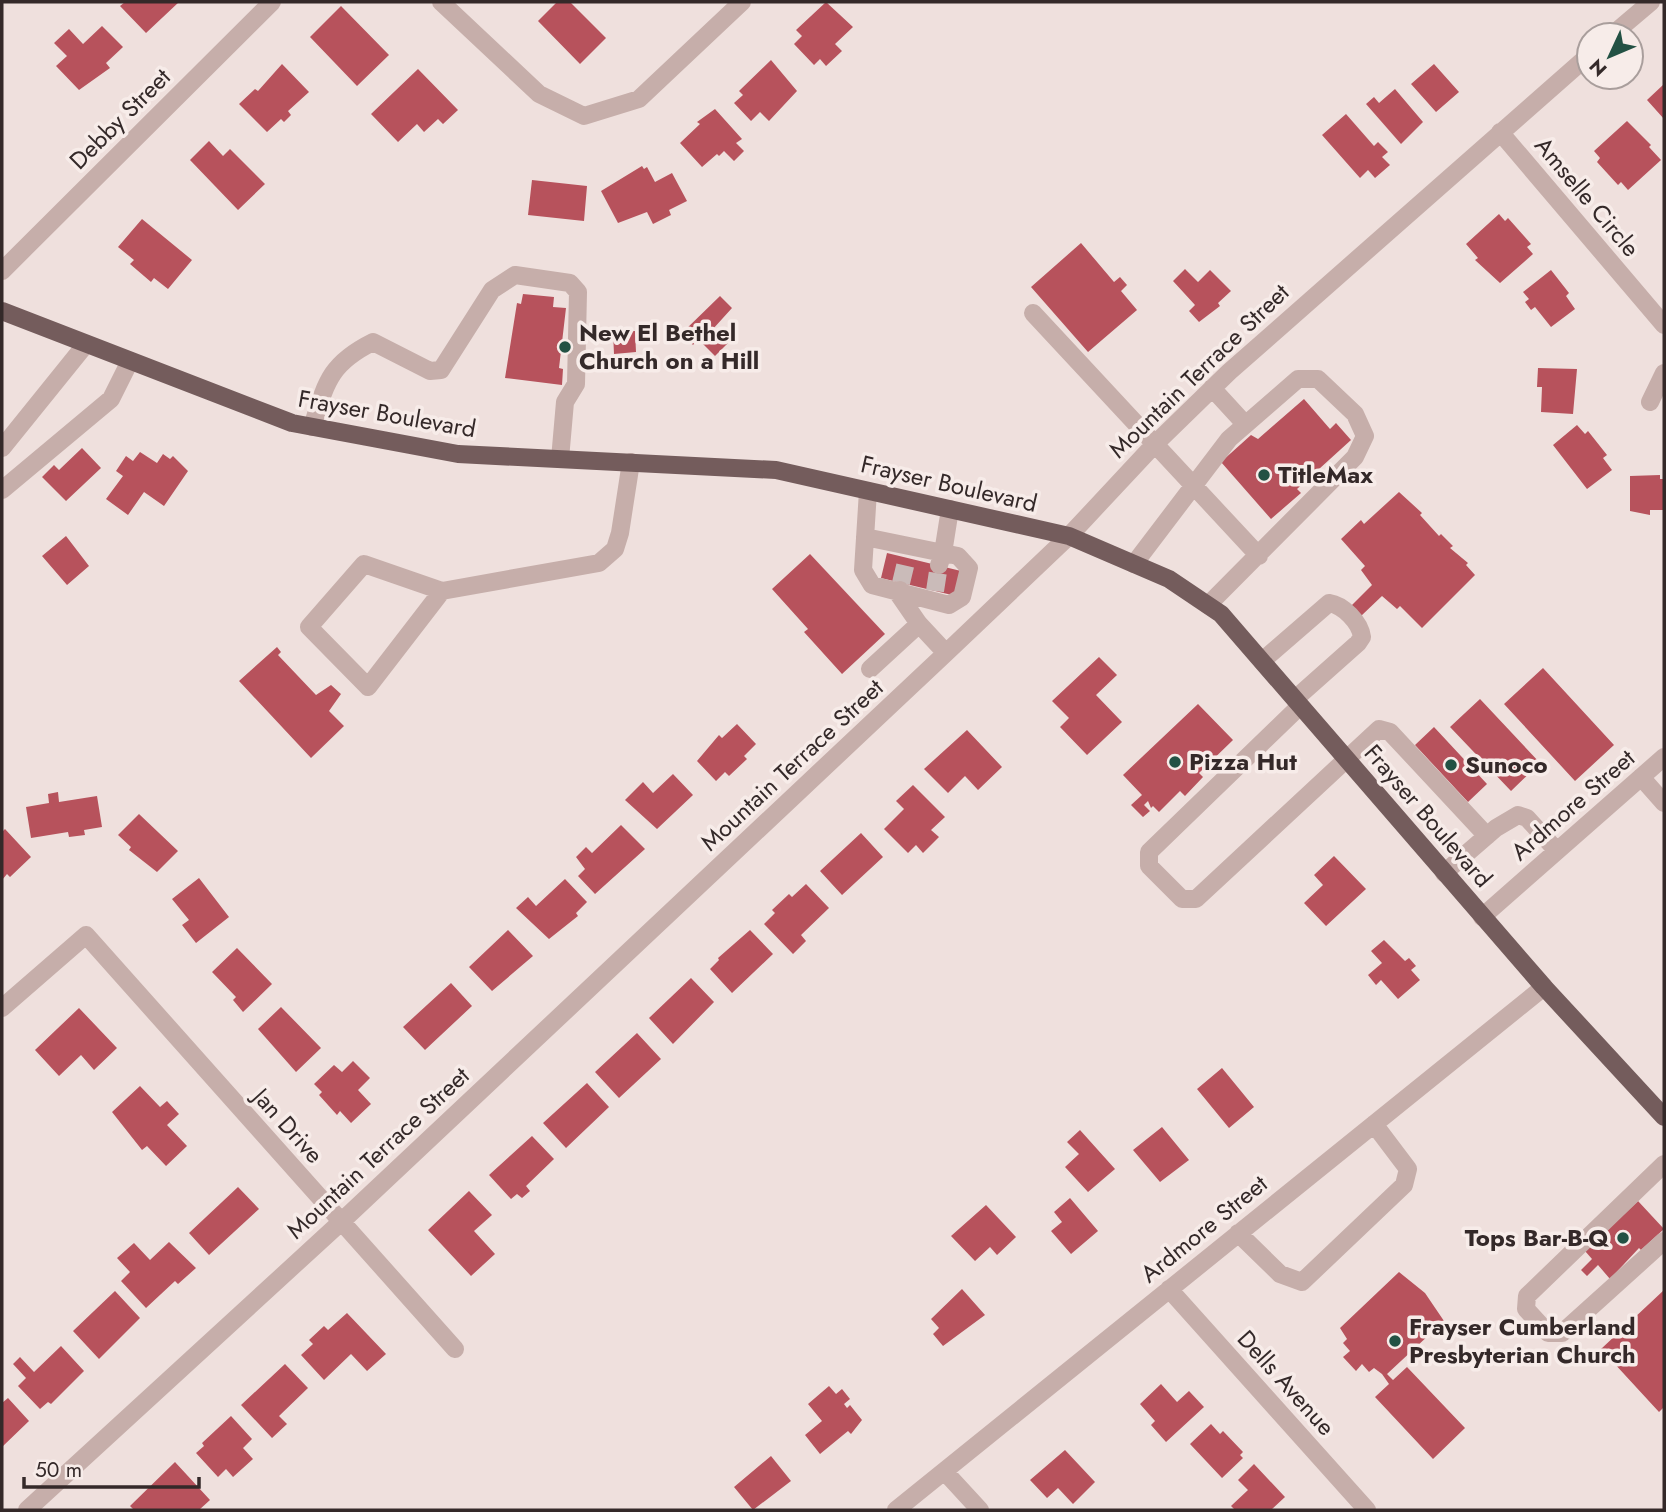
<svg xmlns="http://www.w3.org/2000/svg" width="1666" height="1512" font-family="Jost,sans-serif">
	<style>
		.building { fill: #b7525c }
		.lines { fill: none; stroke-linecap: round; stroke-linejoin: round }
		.minor-tunnel { stroke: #cabbb9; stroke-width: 18; stroke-dasharray: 18 9; stroke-linecap: butt }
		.minor { stroke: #c6aeaa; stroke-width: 18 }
		.major { stroke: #745c5c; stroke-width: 18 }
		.poi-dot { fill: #235144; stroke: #f7ece9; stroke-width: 2.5 }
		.labels { text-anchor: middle; stroke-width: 7; stroke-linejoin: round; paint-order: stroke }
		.street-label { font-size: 24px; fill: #342929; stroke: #f7ece9 }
		.poi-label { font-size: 24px; font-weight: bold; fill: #342929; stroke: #f7ece9; text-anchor: start }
	</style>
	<rect width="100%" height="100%" fill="#efe0dd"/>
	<path class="building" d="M125,2H179L146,33L120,6Z
		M557,2H570L606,38L580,64L538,21Z
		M826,2L853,27L835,44L842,51L826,66L820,59L814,65L794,44L802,36L796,30Z
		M341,6L389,55L357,86L310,37Z
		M102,26L123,47L106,63L110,68L79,90L56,66L67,56L54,43L69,29L83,44Z
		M771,60L797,91L769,121L760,112L751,121L734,103L743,95L739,91Z
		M282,64L309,92L288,111L291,115L284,122L281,119L267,132L239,104L255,89L258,91Z
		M1434,64L1459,92L1436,112L1411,84Z
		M418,69L458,110L443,124L438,119L424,132L417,124L398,142L371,114Z
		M1664,84V119L1647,100Z
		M1395,89L1423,122L1401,144L1366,104L1374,97L1379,103Z
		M715,109L742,139L736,143L744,151L734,161L724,151L719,156L717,154L702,167L680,143L700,124L697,122Z
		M1346,114L1374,146L1378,142L1388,152L1382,157L1390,165L1375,178L1368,170L1360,178L1322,135Z
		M1627,121L1651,145L1649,147L1661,160L1628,190L1621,182L1618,185L1597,162L1600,158L1594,151Z
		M209,141L223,156L230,149L265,184L238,210L190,160Z
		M642,166L644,169L647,167L655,182L672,173L687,201L669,210L671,215L653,224L647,212L618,223L601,191Z
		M532,180L587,186L584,221L528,215Z
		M1499,214L1505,221L1508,218L1531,244L1527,247L1533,254L1500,283L1475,260L1478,258L1466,244Z
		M142,219L192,260L168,289L154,278L151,282L130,264L134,260L118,247Z
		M1081,243L1114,282L1120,277L1127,285L1121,291L1137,310L1088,352L1031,287Z
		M1185,269L1198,282L1210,270L1231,291L1218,303L1220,306L1199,322L1189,311L1195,305L1173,281Z
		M1551,270L1569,293L1566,296L1575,309L1551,327L1535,307L1531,310L1525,302L1529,299L1523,292Z
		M523,294L554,297L553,307L566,308L559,368L563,369L562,385L505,378L517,303L521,304Z
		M720,296L732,308L713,329L718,334L723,329L732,339L715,356L698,339L693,345L682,333Z
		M635,331L636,352L614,354L613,332Z
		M1538,368L1577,369L1573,414L1541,412L1542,387H1537Z
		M1304,399L1330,429L1336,423L1351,440L1297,489L1301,493L1271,519L1221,462L1251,435L1258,439Z
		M1577,425L1585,434L1588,431L1607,455L1603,458L1612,470L1587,489L1553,445Z
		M82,448L101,468L66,501L42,477L54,465L59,470Z
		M140,452L157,463L163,454L170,459L173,456L188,471L164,506L144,492L128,515L106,499L123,476L116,471L126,456L133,461Z
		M1660,475V479H1664V510H1650V515L1630,511V476Z
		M1399,492L1422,513L1420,515L1439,536L1441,534L1453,546L1450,548L1468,563L1466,565L1475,575L1422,628L1400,606L1397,609L1382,596L1361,616L1351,606L1372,585L1361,570L1365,566L1341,539L1361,520L1364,524Z
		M66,536L89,566L67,585L42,556Z
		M887,553L961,571L956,596L881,578Z
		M810,554L885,634L842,674L804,632L808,629L772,589Z
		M277,647L281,652L278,655L316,695L331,685L341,694L329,711L344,726L311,758L239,681Z
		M1099,657L1117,675L1096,695L1122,722L1087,755L1060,727L1069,718L1052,701Z
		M1543,668L1614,745L1575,781L1504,704Z
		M1480,699L1540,763L1511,791L1450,727Z
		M1198,704L1233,740L1199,773L1203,777L1185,796L1180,791L1159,812L1153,806L1151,808L1148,801L1144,805L1150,811L1143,817L1131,805L1142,795L1123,775Z
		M737,724L756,744L744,756L747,759L729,776L725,772L716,781L697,761L719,735L722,738Z
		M1434,727L1487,784L1468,802L1415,745Z
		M967,730L1002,767L978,790L965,776L948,793L924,769Z
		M673,774L693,795L657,829L625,800L643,782L653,793Z
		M913,785L945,817L931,830L939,837L923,853L916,845L908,853L884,829L904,809L896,801Z
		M58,792L59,802L97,796L102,827L84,830L85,835L69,837L68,832L31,838L26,807L49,803L48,794Z
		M139,814L178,851L157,872L129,850L131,847L118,835Z
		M621,825L645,849L595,894L578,876L585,869L576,857L586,847L592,853Z
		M5,829L31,857L10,877L7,874L2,880V832Z
		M861,833L883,857L842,895L820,871Z
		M1334,856L1366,889L1326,926L1304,903L1323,885L1314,875Z
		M199,878L229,917L196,943L182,925L189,920L172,899Z
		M565,879L587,902L576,913L578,916L549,939L516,908L528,897L536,906Z
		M806,884L829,908L801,935L806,941L793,954L764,924L775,913L772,910L789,894L792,897Z
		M508,930L533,956L492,991L469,967Z
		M750,930L773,954L732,993L710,969L719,960L718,958Z
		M1384,940L1405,961L1409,958L1416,966L1411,970L1420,980L1398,999L1381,980L1376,985L1368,975L1382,963L1371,951Z
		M237,948L272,984L243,1012L233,1000L236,997L212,972Z
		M691,978L714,1002L673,1044L649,1018Z
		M451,983L472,1006L425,1050L403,1027Z
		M281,1007L321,1048L296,1072L258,1029Z
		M79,1008L117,1048L94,1070L81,1055L59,1076L35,1050Z
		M637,1033L661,1059L619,1098L595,1072Z
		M353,1061L370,1078L358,1090L371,1104L351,1123L340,1111L337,1115L319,1095L322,1092L314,1084L334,1065L342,1072Z
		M1222,1068L1254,1107L1229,1128L1197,1089Z
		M587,1083L609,1107L566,1148L543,1123Z
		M140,1086L160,1107L167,1101L179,1114L167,1125L187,1146L166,1166L147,1146L142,1150L112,1112Z
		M1162,1127L1189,1160L1160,1182L1133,1150Z
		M1080,1130L1115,1169L1088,1192L1065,1167L1079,1154L1067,1142Z
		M532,1136L554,1159L526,1186L530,1191L522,1198L517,1194L511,1199L489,1175Z
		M238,1187L259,1209L209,1255L189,1233Z
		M469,1191L492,1215L474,1231L495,1254L471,1276L428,1230Z
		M1070,1198L1098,1231L1071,1254L1051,1231L1062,1222L1054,1212Z
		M1638,1201L1664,1229L1641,1250L1639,1248L1610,1279L1598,1265L1587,1276L1581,1270L1592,1259L1585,1251Z
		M986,1205L1016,1237L997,1255L990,1247L975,1261L951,1236Z
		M169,1242L196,1268L178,1284L175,1281L146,1308L121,1281L130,1272L117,1258L134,1243L150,1260Z
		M1399,1272L1425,1293L1444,1321L1387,1374L1393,1380L1407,1367L1465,1428L1433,1459L1375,1397L1389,1384L1382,1374L1374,1368L1369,1372L1362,1364L1356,1371L1343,1357L1350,1351L1343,1343L1347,1339L1340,1328Z
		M962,1289L985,1315L943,1346L933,1334L939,1328L931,1319Z
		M1664,1290V1407L1659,1412L1601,1349Z
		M115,1291L140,1318L99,1359L73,1331Z
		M347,1313L386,1354L367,1371L351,1354L324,1380L301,1355L313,1344L309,1340L324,1326L328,1330Z
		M61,1346L84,1371L51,1404L48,1402L40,1409L18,1386L26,1378L13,1364L20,1357L34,1372Z
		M285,1364L308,1388L279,1416L287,1424L272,1438L241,1405Z
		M1161,1384L1177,1402L1189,1391L1204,1407L1166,1442L1151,1425L1155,1421L1140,1404Z
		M829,1386L836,1394L842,1389L850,1399L844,1404L847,1408L850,1405L862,1420L851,1434L848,1431L820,1454L805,1435L822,1421L808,1404Z
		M8,1398L29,1421L2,1447V1403Z
		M231,1416L252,1439L243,1448L253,1459L233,1477L226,1469L218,1477L196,1453L204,1446L202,1443Z
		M1211,1424L1220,1434L1223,1431L1243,1452L1240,1455L1243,1458L1222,1478L1190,1444Z
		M1065,1450L1095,1482L1073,1504L1058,1488L1047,1498L1030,1480Z
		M771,1456L791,1481L753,1510L734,1487Z
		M175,1462L210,1500L199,1510H134L130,1506Z
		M1254,1464L1285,1497L1271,1510H1235L1231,1506L1248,1490L1238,1480Z"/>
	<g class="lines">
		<path class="minor-tunnel" d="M901,583L907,558
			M935,591L939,565"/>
		<path class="minor" d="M441,2L539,94L584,116L639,99L742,2
			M1612,35L1651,2
			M1500,132L1664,325
			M2,271L272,2
			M1033,313L1259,556
			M1212,388L1245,424
			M1650,402L1664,373
			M312,427C326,383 329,364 373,342L430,371L441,370L492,290L515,275L570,283L578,292L576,384L565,402L560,459
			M2,448L86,344
			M2,490L111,399L130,361
			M868,491L863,570L872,585L949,605L962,597L969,568L958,556L943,553L939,565
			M865,537L943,553L950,509
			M1134,564L1229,439L1298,379H1318L1355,414L1365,436L1355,457L1208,605
			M900,590L899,595L919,624L946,653
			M442,591L368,687L309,627L364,564L442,591L599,563L615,549L620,533L631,462
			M1262,661L1329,603C1343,605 1360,622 1362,637L1358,643L1295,699
			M870,669L919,624
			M1300,706L1149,852V866L1182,899H1196L1379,729L1390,732L1487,836
			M1641,777L1664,803
			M1444,873L1496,828L1518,815L1527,818L1557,851
			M1482,917L1664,757
			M2,1008L86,935L455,1349
			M1664,1164L1527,1296L1526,1309L1548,1333H1562L1664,1241
			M1238,1233L1280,1274L1302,1282L1404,1185L1408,1169L1374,1124
			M1169,1289L1367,1510
			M945,1472L980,1510
			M27,1510L341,1222L946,653L1069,536L1154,445L1229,372L1589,55
			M896,1510L1544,987"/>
		<path class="major" d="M2,311L292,423L458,454L776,470L1069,536L1169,579L1221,614L1544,987L1664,1117"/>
	</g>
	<g class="poi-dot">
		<circle cx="565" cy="347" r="7"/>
		<circle cx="1264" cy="475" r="7"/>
		<circle cx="1175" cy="762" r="7"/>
		<circle cx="1451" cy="765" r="7"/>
		<circle cx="1623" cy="1238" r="7"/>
		<circle cx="1395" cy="1341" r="7"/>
	</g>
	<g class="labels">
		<g class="street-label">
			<text transform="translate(120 119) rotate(-45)" y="8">Debby Street</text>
			<text transform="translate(1587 197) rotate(50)" y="8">Amselle Circle</text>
			<text transform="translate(1199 371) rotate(-44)" y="8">Mountain Terrace Street</text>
			<text transform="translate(387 414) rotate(10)" y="8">Frayser Boulevard</text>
			<text transform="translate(949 484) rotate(13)" y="8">Frayser Boulevard</text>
			<text transform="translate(792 765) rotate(-43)" y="8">Mountain Terrace Street</text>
			<text transform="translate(1573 805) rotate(-41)" y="8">Ardmore Street</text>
			<text transform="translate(1428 816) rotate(49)" y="8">Frayser Boulevard</text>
			<text transform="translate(288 1126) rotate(48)" y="8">Jan Drive</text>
			<text transform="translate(378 1153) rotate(-43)" y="8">Mountain Terrace Street</text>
			<text transform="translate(1204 1229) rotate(-39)" y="8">Ardmore Street</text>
			<text transform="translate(1286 1383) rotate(48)" y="8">Dells Avenue</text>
		</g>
		<g class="poi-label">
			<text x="579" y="341">New El Bethel<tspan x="579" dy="28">Church on a Hill</tspan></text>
			<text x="1278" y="483">TitleMax</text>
			<text x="1189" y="770">Pizza Hut</text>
			<text x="1465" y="773">Sunoco</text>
			<text x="1609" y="1246" text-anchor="end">Tops Bar-B-Q</text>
			<text x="1409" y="1335">Frayser Cumberland<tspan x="1409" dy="28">Presbyterian Church</tspan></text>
		</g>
	</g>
	<rect width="1666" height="1512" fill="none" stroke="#342929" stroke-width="7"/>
	<g transform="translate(1610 56) rotate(226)"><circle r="33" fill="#f7ece9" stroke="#a99e9c" stroke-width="2"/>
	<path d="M0-5L12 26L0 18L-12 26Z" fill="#235144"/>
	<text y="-10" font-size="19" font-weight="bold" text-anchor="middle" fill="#342929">N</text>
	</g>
	<path d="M24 1477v10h175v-10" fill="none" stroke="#342929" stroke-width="3.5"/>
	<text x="35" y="1477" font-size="21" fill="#342929" stroke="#f7ece9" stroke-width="5" paint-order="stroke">50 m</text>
</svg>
